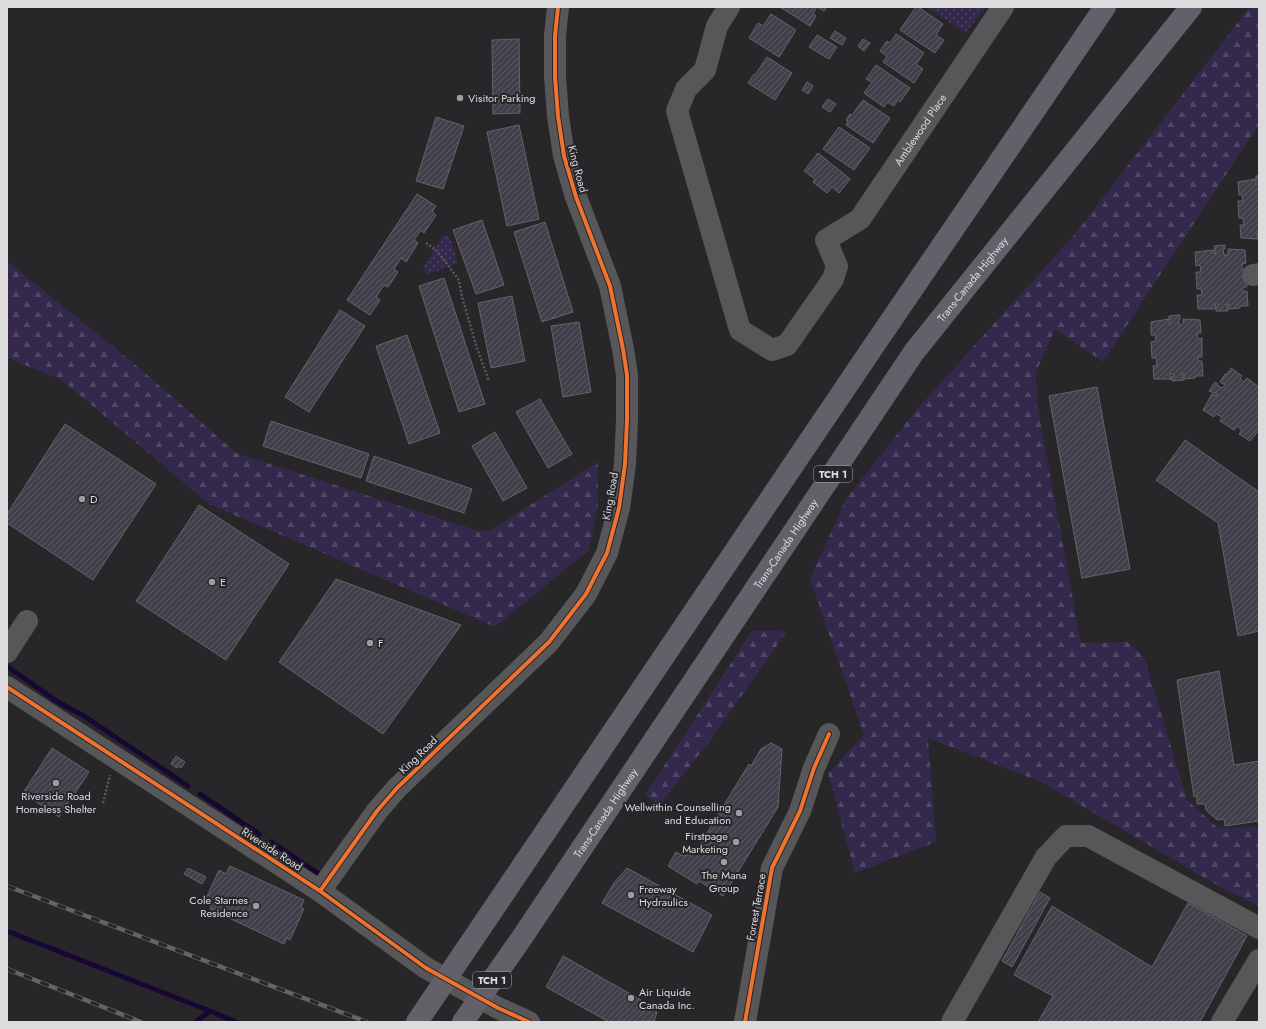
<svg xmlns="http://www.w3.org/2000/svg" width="1266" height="1029" font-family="Jost,sans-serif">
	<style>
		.forest { fill: url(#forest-firs) }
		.park { fill: url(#park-dots) }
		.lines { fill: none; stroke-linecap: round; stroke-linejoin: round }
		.stream { stroke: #180733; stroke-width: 5 }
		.building { fill: url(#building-hatch); stroke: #646366 }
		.path { stroke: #5a5a5b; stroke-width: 2.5; stroke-dasharray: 2 2; stroke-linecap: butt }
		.minor { stroke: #575759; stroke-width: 22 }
		.highway { stroke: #63606a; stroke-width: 22 }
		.rail-casing { stroke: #646465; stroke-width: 4.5 }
		.rail { stroke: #26252a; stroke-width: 3; stroke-dasharray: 9; stroke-linecap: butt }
		.cycleway-casing { stroke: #26252a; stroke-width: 6 }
		.cycleway { stroke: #ef722f; stroke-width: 4 }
		.poi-dot { fill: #9d9c9f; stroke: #26252a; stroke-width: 1.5 }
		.labels { text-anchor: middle; stroke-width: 4; stroke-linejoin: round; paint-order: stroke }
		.shield { fill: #26252a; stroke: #a5a5a9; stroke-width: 1 }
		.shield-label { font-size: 10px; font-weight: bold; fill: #dcdcdf }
		.poi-label { font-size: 11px; fill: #dcdcdf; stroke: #26252a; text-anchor: start }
		.street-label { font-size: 11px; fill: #dcdcdf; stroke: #26252a }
	</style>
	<defs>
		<pattern id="forest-firs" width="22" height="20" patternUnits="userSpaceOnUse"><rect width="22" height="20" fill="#34294d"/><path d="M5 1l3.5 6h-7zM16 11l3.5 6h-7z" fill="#514766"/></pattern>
		<pattern id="park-dots" width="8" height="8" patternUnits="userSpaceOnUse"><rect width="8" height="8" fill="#34294d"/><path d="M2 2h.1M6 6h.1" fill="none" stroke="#514766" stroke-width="1.8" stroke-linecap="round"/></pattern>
		<pattern id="building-hatch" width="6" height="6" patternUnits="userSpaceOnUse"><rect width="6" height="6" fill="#423f4b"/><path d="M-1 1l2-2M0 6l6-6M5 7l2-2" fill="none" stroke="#5d5a64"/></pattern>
	</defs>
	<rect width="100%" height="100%" fill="#272629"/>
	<path class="forest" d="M1250,7H1259V124L1103,362L1055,329L1036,372L1037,404L1081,643L1128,642L1144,657L1187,800L1218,828L1259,827V906L1222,888L1041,782L928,738L936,842L855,873L828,773L864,735L810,579L846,499L918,408L1074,235Z
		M7,261L137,366L236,453L478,531L491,530L598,462V504L589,550L495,627L209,504L62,380L7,358Z
		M783,630L785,634L709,742L659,806L645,795L752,631Z"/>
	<path class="park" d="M926,7H985L966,33Z
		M449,235L458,263L427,275L423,267L443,236Z"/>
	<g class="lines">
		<path class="stream" d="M8,667L55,700L84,716L188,786
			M200,794L259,834
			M271,842L321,875
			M7,931L210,1011
			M196,1022L210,1011L236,1022"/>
	</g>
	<path class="building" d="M780,7H827L824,11L817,7L813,14L816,16L810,26Z
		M916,7H918L943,24L936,35L944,40L935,53L900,30Z
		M771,14L796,30L779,57L749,38L758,23L763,26Z
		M835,31L846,38L842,45L830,38Z
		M896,34L924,53L916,64L923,69L914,83L883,62L887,56L880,51L887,41L890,43Z
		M817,35L837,47L829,59L809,47Z
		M519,39L520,113L493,114L492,40Z
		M863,39L870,43L864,51L858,46Z
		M767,57L792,73L775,100L748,83L754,74L755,75Z
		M876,65L910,88L900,102L898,100L894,106L887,102L884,107L864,93L872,82L866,79Z
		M807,82L813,86L808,94L802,90Z
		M828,99L836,104L830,112L822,107Z
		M863,100L890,118L873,143L846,125L848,121L846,120L850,114L852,115Z
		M436,117L464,126L443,189L416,181Z
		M519,125L539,219L507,226L487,132Z
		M839,127L870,148L854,170L823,149Z
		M818,153L850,179L839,193L832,187L827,193L813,182L815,179L804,171Z
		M1256,176H1259V233H1257L1258,239L1241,238L1240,225H1244L1243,218H1239L1238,201H1243L1242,195H1239L1238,182L1256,179V184H1258V179H1256Z
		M417,194L436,206L432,212L436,215L424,233L421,230L414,240L418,243L406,262L401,258L394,269L398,272L388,287L384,285L376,297L380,300L370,315L347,300Z
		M482,220L504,285L476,294L453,230Z
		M545,222L573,312L542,322L514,232Z
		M1225,245V249H1223L1224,255H1228V249L1245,250L1246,263L1242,264V269H1246L1247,287H1243V292L1247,291L1248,306H1240V308L1229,309V304H1227L1228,311H1216V307H1218V304H1215L1216,309H1198L1197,295H1202L1201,289H1197L1196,272H1201L1200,265L1196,266L1195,252L1214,250V254H1216L1214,246Z
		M444,278L485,404L459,412L419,286Z
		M512,296L525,361L491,368L478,303Z
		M340,310L365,326L309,412L285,397Z
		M1180,315V319H1179V325L1183,324V319L1200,320L1201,333H1197L1198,339L1202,338V357H1198V361H1202L1203,376H1195V378L1184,379V373L1182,374L1184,380L1172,381L1171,377H1174L1173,374H1170L1171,379H1154L1153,366L1157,365L1156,358H1152L1151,342L1156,341L1155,335H1151V322L1169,319V324H1171V319H1169V316Z
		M579,322L591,392L563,397L551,326Z
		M407,335L440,433L409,444L376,346Z
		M1231,368L1242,376L1240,379L1244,382L1247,378L1259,387V422L1256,424L1259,426V430L1250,441L1239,434L1242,430L1236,426L1234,430L1220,421L1222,417L1216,414L1214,417L1203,410L1212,394L1216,396L1217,394L1209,391L1215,382L1218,384L1217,385L1222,388L1225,385L1220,382L1225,374L1226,375Z
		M1097,387L1130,569L1082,578L1049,396Z
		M540,399L572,454L548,468L516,412Z
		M271,421L369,454L361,478L263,446Z
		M65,424L156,484L93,580L7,523V514Z
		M495,432L527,488L503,501L472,446Z
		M1185,440L1259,492V631L1238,636L1218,523L1156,480Z
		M374,456L472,489L464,513L366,481Z
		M199,505L289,564L226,660L136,601Z
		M336,579L461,625L383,734L279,662Z
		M1219,671L1234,765L1259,761V821L1225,826L1224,819L1217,820L1206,810L1205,804H1197V796L1194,797L1177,680Z
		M771,743L782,749L778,807L723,896L699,881L697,884L668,866L676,852L683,856L694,854L749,764L751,766L761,749Z
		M52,748L89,772L59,817L23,793Z
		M176,756L185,762L181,768L179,766L177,768L171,764Z
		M230,866L304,900L301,907L304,909L290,940L287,938L284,944L210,909L212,904L205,901L219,870L226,874Z
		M188,868L206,877L202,884L184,874Z
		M627,868L712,915L693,952L602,903L614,883Z
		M1040,892L1050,898L1012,967L1002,961Z
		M1188,903L1247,936L1200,1022H1038L1053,996L1014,975L1052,906L1152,967Z
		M563,956L641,1000L637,1008L644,1012L647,1006L657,1012L654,1021L609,1022L546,987Z"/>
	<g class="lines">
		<path class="path" d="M426,243L437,251L459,280L462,297L477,348L489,381
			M103,803L110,775"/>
		<g class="minor">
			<path id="s1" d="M729,7L717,26L705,70L686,89L677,111L740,330L772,350L787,345L833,279L837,266L826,240L860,219L1003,7"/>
			<path d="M1253,275L1259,274"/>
			<path d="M7,652L27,621"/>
			<path d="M7,687L320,891L426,968L498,1008L529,1022"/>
			<path d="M320,891L377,811L397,788L549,642L586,594L607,553L619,508L625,464L627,420V375L623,349L610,286L576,197L564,156L558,116L555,77V36L558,7"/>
			<path d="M745,1022L772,868L800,811L814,768L829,734"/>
			<path d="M952,1022L1046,857L1066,836H1088L1259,928"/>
			<path d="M1222,1022L1259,960"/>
		</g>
		<g class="highway">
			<path d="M417,1022L877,341L1105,7"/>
			<path id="s2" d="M463,1022L521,939L914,352L1191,7"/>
		</g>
		<defs>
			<path id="rail" d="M7,886L367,1022
				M7,969L141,1022"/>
		</defs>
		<use href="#rail" class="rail-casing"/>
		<use href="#rail" class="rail"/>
		<defs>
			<path id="cycleway" d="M7,687L320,891L426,968L498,1008L529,1022
				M320,891L377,811L397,788L549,642L586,594L607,553L619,508L625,464L627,420V375L623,349L610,286L576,197L564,156L558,116L555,77V36L558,7
				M745,1022L772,868L800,811L814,768L829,734"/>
		</defs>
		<use href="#cycleway" class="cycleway-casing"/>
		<use href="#cycleway" class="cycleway"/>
	</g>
	<g class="poi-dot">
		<circle cx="460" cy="98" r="4"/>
		<circle cx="82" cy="499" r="4"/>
		<circle cx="212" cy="582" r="4"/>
		<circle cx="370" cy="643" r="4"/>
		<circle cx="56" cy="783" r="4"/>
		<circle cx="739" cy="813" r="4"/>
		<circle cx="736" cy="842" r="4"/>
		<circle cx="724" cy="862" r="4"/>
		<circle cx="631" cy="895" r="4"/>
		<circle cx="256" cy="906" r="4"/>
		<circle cx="631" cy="998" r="4"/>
	</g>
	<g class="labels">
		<g class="shield">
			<rect x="814" y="466" width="38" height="16" rx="3"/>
			<rect x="473" y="972" width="38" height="16" rx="3"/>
		</g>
		<g class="shield-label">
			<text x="833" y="478">TCH 1</text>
			<text x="492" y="984">TCH 1</text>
		</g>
		<g class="poi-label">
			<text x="468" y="102">Visitor Parking</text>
			<text x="90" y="503">D</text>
			<text x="220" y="586">E</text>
			<text x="378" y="647">F</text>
			<text x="56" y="800" text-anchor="middle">Riverside Road<tspan x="56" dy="13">Homeless Shelter</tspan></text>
			<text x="731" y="811" text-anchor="end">Wellwithin Counselling<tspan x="731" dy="13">and Education</tspan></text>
			<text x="728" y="840" text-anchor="end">Firstpage<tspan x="728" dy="13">Marketing</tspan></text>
			<text x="724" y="879" text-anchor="middle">The Mana<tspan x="724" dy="13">Group</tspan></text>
			<text x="639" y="893">Freeway<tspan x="639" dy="13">Hydraulics</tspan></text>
			<text x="248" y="904" text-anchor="end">Cole Starnes<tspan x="248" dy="13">Residence</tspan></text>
			<text x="639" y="996">Air Liquide<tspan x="639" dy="13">Canada Inc.</tspan></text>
		</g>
		<g class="street-label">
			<text dy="4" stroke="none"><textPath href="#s1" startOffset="670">Amblewood Place</textPath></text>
			<text transform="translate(578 169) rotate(75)" y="4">King Road</text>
			<text dy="4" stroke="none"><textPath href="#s2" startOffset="901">Trans-Canada Highway</textPath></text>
			<text transform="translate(610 496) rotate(-80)" y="4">King Road</text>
			<text dy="4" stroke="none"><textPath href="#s2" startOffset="577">Trans-Canada Highway</textPath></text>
			<text transform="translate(418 755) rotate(-44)" y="4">King Road</text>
			<text dy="4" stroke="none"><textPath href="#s2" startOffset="253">Trans-Canada Highway</textPath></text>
			<text transform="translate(272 849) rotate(33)" y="4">Riverside Road</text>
			<text transform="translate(756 907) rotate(-80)" y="4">Forrest Terrace</text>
		</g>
	</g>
	<rect width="1266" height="1029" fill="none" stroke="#dcdcdf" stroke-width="16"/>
</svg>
